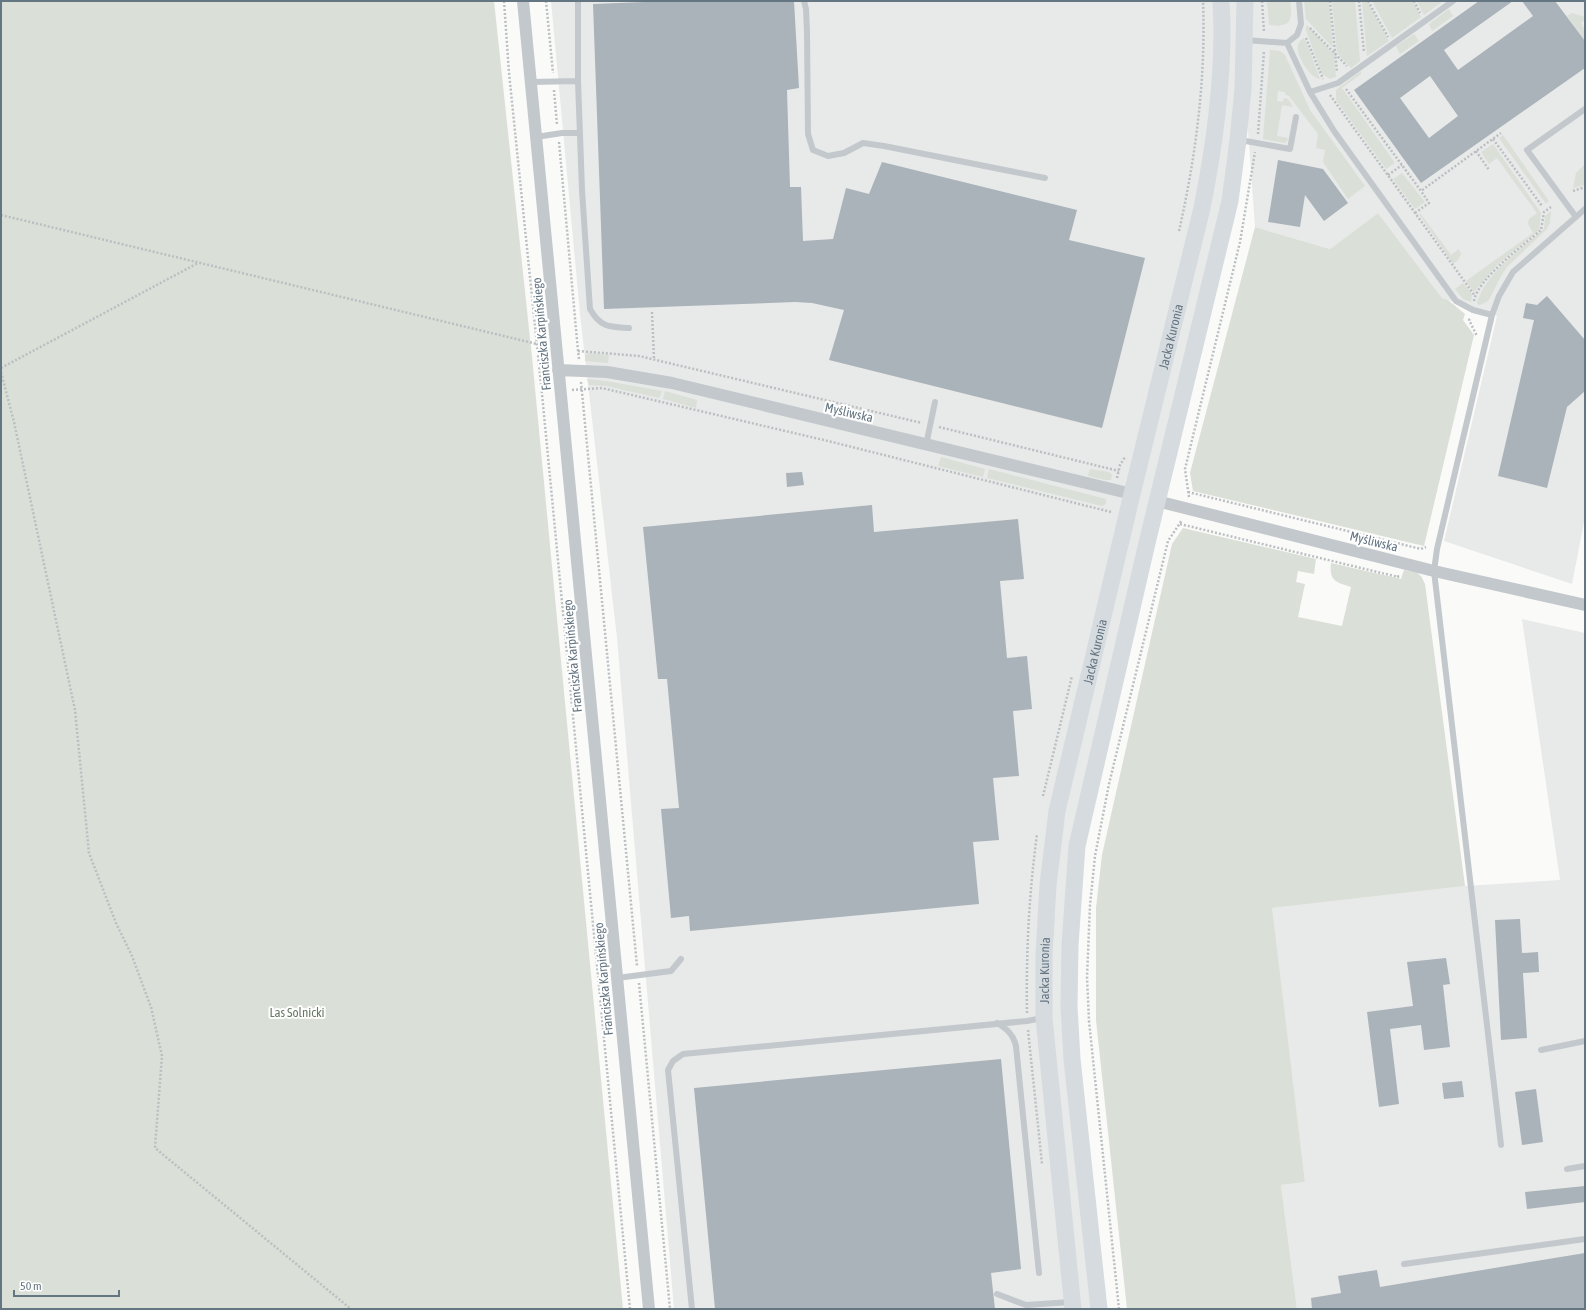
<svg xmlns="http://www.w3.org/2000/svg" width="1586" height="1310" font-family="'Asap Condensed',sans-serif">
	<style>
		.built { fill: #e8e9e9 }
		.green { fill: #dadfd7 }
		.building { fill: #aab3b9; fill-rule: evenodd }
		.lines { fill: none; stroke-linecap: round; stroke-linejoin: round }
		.path { stroke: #bbbfc2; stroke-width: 2.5; stroke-dasharray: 2 2; stroke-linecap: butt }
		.service { stroke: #c3c8cc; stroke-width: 6 }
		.minor { stroke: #c3c8cc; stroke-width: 12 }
		.secondary { stroke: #d6dbdf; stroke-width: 17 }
		.labels { text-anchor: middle; stroke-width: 4; stroke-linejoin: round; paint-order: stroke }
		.street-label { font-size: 13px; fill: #657683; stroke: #fff }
		.park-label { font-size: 13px; fill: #687a64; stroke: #fff }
	</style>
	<rect width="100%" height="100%" fill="#fafaf8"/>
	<path class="built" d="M551,1H1585V517L1572,584L1444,541L1497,316L1442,298L1378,213L1330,249L1255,227L1242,47L1227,200L1082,806L1066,1006L1097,1309H674L617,638L580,314Z
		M1522,619L1585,633V1309H1297L1281,1185L1305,1182L1271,908L1465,886L1560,880Z"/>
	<path class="green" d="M1,1H494L532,357L623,1309H1Z
		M1267,1H1290C1291,10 1294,26 1280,25V26L1269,25Z
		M1304,1H1329L1333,48L1306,19Z
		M1332,1H1355L1360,61L1351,68L1337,53Z
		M1362,1H1367L1389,41L1367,56Z
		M1372,1H1413L1421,17L1392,38Z
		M1417,1H1443L1424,15Z
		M1449,9L1453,16L1432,31L1429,24Z
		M1572,13L1585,17V19L1581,23L1585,30V41L1567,16Z
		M1306,26H1308L1334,55L1336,77L1330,79L1322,74L1306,30Z
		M1414,34L1419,41L1400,54L1396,46Z
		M1303,38L1306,41L1320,79C1310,78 1296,56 1298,46C1298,43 1301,40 1303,38Z
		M1270,50L1280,51L1285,55L1310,110L1365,186L1348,199L1323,162L1325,150L1316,148L1318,134L1289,96L1285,94V92L1278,91L1277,101L1283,102L1284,98L1288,99L1293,107L1282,105L1277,136L1288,138L1287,141L1285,143L1263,139Z
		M1361,71V74L1342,88L1395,163L1386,169L1336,100V90Z
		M1503,135L1549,201L1546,204L1499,138Z
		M1493,144L1541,213L1539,230L1497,265L1474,292L1466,281L1533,233L1528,224L1529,219L1537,213L1497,158L1489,164L1481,152Z
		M1585,164V185L1573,188L1576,173Z
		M1402,173L1425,202L1415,209L1393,179Z
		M1551,211L1550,223L1546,230L1507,267L1501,276L1491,296L1488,301L1480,305L1477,304C1483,275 1522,248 1544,229L1545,216Z
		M1378,213L1442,298L1448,300L1465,314L1463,320L1474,335L1424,546L1193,491L1190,473L1255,227L1330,249Z
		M1420,213L1451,255L1459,249L1461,254L1458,260L1453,264L1419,214Z
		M1463,283L1472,294L1471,302L1463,299L1455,289Z
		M588,353L609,355L608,363L585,361V355Z
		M587,379L606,381L662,391L659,398L606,386L589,385Z
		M665,391L697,400L696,408L663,399Z
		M941,457L985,469L983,477L938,466Z
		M989,469L1106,499V504L1102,506L987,478Z
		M1090,469L1109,472L1112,475L1111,480H1105L1088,476Z
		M1183,528L1316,559L1314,574L1298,571L1296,582L1305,584L1298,617L1342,626L1351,587C1336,582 1329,581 1331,563L1401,579L1404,570C1416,572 1420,571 1425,584L1465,886L1272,908L1305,1182L1281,1185L1297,1309H1127L1096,1020V908L1102,855L1172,544Z"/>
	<path class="building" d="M670,1H794L799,88L787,90L790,187H801L803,241L833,239L846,188L869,194L882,162L1077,210L1069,240L1145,258L1102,428L829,360L844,310L812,303L795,302L604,309L593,4Z
		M1479,1H1513L1444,50L1458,70L1533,16L1522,1H1555L1585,41V68L1421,183L1354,90ZM1430,76L1458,116L1429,138L1400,98Z
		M1278,160L1323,169L1348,203L1324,221L1305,195L1300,227L1268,222Z
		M1547,296L1585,340V391L1567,407L1547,488L1498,476L1534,320L1523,318L1526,303L1537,305Z
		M802,472L804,485L787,487L786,473Z
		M872,505L874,532L1018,519L1024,579L1000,581L1007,658L1027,656L1032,709L1013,711L1019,776L993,778L999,840L973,842L979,904L690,931L689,916L671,918L661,809L679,808L667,679H658L643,527Z
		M1520,919L1522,953L1538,952L1539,972L1523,973L1527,1038L1501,1040L1495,920Z
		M1446,958L1450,984L1443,985L1450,1047L1424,1050L1421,1025L1390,1029L1399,1104L1379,1107L1367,1012L1413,1006L1407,962Z
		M1001,1059L1021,1269L991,1273L995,1309H715L694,1088Z
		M1462,1081L1464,1097L1444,1099L1442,1083Z
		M1536,1089L1543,1142L1522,1145L1515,1092Z
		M1585,1186V1202L1527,1209L1525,1192Z
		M1585,1253V1309H1312L1311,1298L1341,1293L1338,1276L1377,1270L1380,1287Z"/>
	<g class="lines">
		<path class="path" d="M504,1L509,73L542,394L630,1309
			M546,1L553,73
			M1262,1L1264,32
			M1330,1L1337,72
			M1359,1L1364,52
			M1368,1L1388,37
			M1414,1L1420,13
			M1310,28L1347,66
			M1306,38L1323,79
			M1346,89L1421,191L1501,133
			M554,90L557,125
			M1330,95L1475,296
			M1258,134L1264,51
			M1493,139L1542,206
			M559,142L578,351
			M1476,151L1489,170
			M1388,175L1402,165
			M1573,191L1585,187
			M1415,213L1429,203L1421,191
			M1,215L537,344L544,343
			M1179,231C1196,156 1206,77 1203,1
			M1474,301C1478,278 1524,245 1541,230L1544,212L1551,207
			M652,312L654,359
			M1470,319L1469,320L1477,336
			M579,359L578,351L639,356L922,423
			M1,368L198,263
			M1,372L14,422L75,710L89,853L116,923L132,956L151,1007L162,1056L155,1148L351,1309
			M581,382L637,966
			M572,390L602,388L828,441L1111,512
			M939,427L1119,471
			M1117,478L1120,465L1125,457
			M1188,492L1421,549L1426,547
			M1189,497L1185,469L1240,242L1255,152
			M1180,524L1398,577V574
			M1043,796L1072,676
			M639,983L670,1309
			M1027,1013C1026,953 1029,894 1037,834
			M1028,1030L1042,1164
			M1119,1309L1089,1021L1087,977L1090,905L1095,856L1109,784L1168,541L1182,520"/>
		<path class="service" d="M578,1V81L582,190L590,309C600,327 609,327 629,328
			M804,1L806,9L807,32L808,134L813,150L828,156L844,153L863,143L884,146L1045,178
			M1453,1L1338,83L1310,92L1334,131L1456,301L1473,310L1492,315
			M1245,40L1287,43L1310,92
			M1287,43L1297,35L1301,24L1299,1
			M531,82L578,81
			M536,137L562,133H580
			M1240,140L1290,149L1296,117
			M1576,217L1527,150L1585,109
			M926,445L935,402
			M617,978L671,971L681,959
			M997,1023C1007,1029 1013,1034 1016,1046L1039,1273
			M1541,1050L1585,1041
			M1501,1145L1434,571L1437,549L1492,315L1499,296L1513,272L1585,209
			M1567,1169L1585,1166
			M1404,1264L1585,1239
			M997,1294L1026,1305L1071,1302
			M692,1309L668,1070L673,1061L683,1054L1027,1021L1042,1018"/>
		<path class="minor" d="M523,1L649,1309
			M558,370L607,372L672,383L1132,494
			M1157,501L1434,571L1585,605"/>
		<g class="secondary">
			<path id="s1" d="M1073,1309L1044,1018V955L1048,885L1057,811L1132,494L1202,208C1215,143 1225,67 1221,1"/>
			<path d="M1099,1309L1072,1059L1069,1006L1070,945L1077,846L1147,543L1230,201L1238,140L1243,89L1245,1"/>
		</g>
	</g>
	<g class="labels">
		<g class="street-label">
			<text transform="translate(541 334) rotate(-95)" y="5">Franciszka Karpińskiego</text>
			<text dy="5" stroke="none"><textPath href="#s1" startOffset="988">Jacka Kuronia</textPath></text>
			<text transform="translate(849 412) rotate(13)" y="5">Myśliwska</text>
			<text transform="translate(1374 541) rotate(14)" y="5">Myśliwska</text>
			<text dy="5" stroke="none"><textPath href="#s1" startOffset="664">Jacka Kuronia</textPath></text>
			<text transform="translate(572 656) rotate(-95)" y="5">Franciszka Karpińskiego</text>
			<text dy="5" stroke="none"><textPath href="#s1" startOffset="340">Jacka Kuronia</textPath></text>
			<text transform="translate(603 979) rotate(-95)" y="5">Franciszka Karpińskiego</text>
		</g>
		<g class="park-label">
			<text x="297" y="1017">Las Solnicki</text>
		</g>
	</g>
	<rect width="1586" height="1310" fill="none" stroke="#657683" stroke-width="4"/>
	<path d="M14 1290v6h105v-6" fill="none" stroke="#657683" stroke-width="2"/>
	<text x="20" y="1290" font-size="12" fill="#657683" stroke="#ffffff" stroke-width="3" paint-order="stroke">50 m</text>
</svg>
